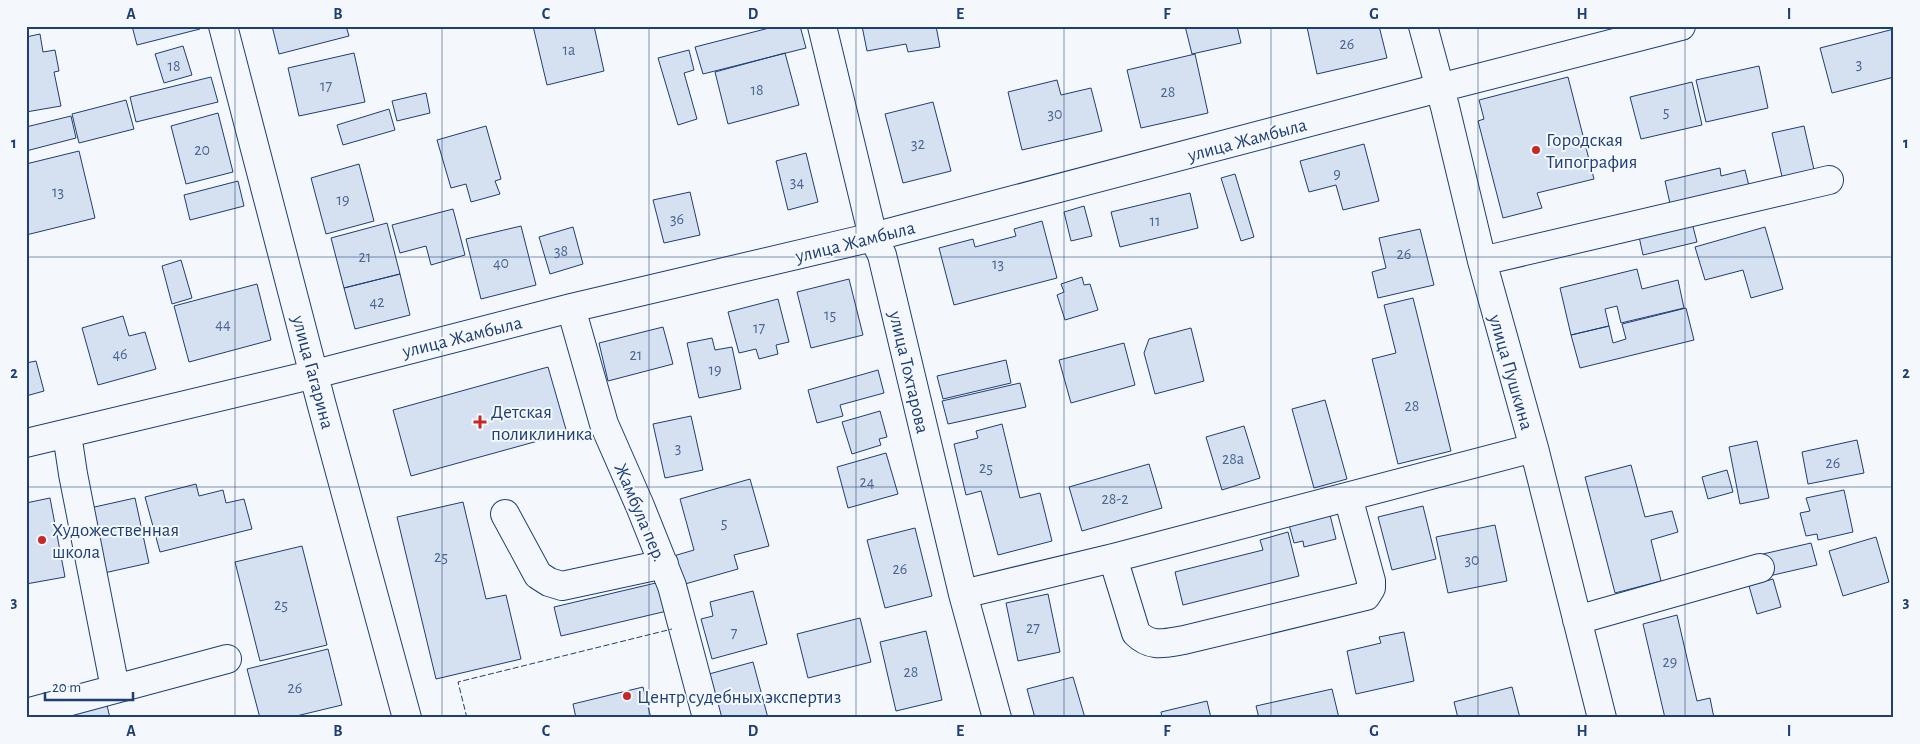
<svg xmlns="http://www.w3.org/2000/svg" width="1920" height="744" font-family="'Alegreya Sans',sans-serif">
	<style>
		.building { fill: #d5e0f0; stroke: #1d3f73 }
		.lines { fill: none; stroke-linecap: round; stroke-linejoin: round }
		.minor-casing { stroke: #1d3f73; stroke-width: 30 }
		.minor { stroke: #f4f7fb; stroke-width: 28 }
		.fence { stroke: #1d3f73; stroke-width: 1; stroke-dasharray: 6 2.5; stroke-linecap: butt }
		.grid { fill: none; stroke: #1d3f73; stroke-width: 1; stroke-opacity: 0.55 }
		.poi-dot { fill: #c62828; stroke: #f4f7fb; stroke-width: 2 }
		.labels { text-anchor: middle; stroke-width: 4; stroke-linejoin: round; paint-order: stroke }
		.number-label { font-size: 16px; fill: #4b6792 }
		.street-label { font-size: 19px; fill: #1d3f73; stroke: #f4f7fb }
		.poi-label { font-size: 19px; fill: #1d3f73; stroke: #f4f7fb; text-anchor: start }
		.neatline { fill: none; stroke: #1d3f73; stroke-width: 2 }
		.grid-label { font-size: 16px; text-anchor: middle; font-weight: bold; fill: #1d3f73 }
	</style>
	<rect width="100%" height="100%" fill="#f4f7fb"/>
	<path class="building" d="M132,26H200V29L137,45Z
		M272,26H346L349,36L279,54Z
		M533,26H594L604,71L547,85Z
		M777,26H800L806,48L703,74L695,47Z
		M862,26H936L940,47L908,52L906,44L867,51Z
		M1185,26H1237L1241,43L1192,54Z
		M1379,26L1387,58L1317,74L1307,27Z
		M1894,29V77L1832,93L1820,48Z
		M40,34L43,52L55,50L59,71L54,72L61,106L26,112V37Z
		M183,46L192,75L164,83L155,54Z
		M689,50L694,70L684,73L697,119L678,125L658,58Z
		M354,53L365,102L299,116L288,68Z
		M785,53L799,105L728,124L715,72Z
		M1195,54L1208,113L1141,128L1127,70Z
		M1759,66L1768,108L1706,122L1696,80Z
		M211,77L218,102L136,122L130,97Z
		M1568,77L1594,179L1537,193L1542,208L1503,218L1478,121L1484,119L1479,100Z
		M1057,80L1061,95L1091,88L1102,131L1022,150L1008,92Z
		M1692,82L1702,125L1641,139L1630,97Z
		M426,93L430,113L397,121L392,101Z
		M126,100L134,129L79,143L72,114Z
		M933,102L951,171L903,183L885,114Z
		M389,109L395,130L343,145L337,125Z
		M218,113L233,172L186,184L171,126Z
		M71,116L76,138L26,151V127Z
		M486,126L501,179L495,181L500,194L471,202L466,184L451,188L437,140Z
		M1804,126L1815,174L1783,181L1772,133Z
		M1364,144L1379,201L1343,210L1336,185L1309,192L1300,161Z
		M79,151L95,218L26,235V164Z
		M806,153L818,202L788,210L776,161Z
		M359,164L374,221L326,234L311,178Z
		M1720,168L1721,176L1745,170L1750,190L1671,208L1665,181Z
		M1235,174L1254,237L1241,241L1221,178Z
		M238,181L244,206L190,220L184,195Z
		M690,192L700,235L664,243L653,200Z
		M1190,193L1198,228L1120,247L1111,212Z
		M1084,206L1092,236L1071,241L1064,212Z
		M453,209L465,255L431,265L426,246L400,253L392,225Z
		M1691,219L1697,242L1643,255L1638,232Z
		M1042,221L1057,278L954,305L939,248L973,239L975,247L1016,236L1014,229Z
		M387,223L400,274L344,288L331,238Z
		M521,226L536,285L481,299L466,239Z
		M573,227L583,264L550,274L539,237Z
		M1765,227L1783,289L1751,298L1743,270L1705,280L1695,247Z
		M1420,229L1434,285L1378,298L1372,272L1386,268L1379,238Z
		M181,260L192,298L172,304L162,266Z
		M1637,269L1642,289L1678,280L1684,308L1621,323L1617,306L1605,309L1609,326L1571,335L1560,288Z
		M400,274L410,315L355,329L344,288Z
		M1082,277L1084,285L1090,284L1098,310L1065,320L1057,295L1064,292L1061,284Z
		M849,279L863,335L811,348L797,292Z
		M257,284L271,340L189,362L174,306Z
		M1413,298L1451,451L1398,464L1372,359L1396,353L1384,305Z
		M778,299L789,342L776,345L778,354L759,359L756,349L739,353L728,312Z
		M1686,308L1694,340L1580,368L1571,335L1609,326L1613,343L1626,339L1622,324Z
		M123,316L129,336L145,332L156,369L98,385L82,328Z
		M663,327L673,364L608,381L599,343Z
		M1191,328L1204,381L1155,394L1144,353L1149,339Z
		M712,338L715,350L732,347L741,389L699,398L687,343Z
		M1124,343L1135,385L1071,403L1059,360Z
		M1006,360L1011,383L943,399L937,376Z
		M36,361L44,391L26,396V363Z
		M548,367L567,433L411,476L393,410Z
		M878,370L884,393L840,405L843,416L817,423L808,390Z
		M1020,383L1026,407L948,424L942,401Z
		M1325,400L1347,479L1314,488L1292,409Z
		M880,411L887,437L879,439L881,445L852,454L842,422Z
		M691,416L703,470L665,478L653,424Z
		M1002,424L1020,498L1040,493L1052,541L998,555L981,491L966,495L954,444L978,438L976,431Z
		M1244,426L1260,478L1222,490L1206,437Z
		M1857,440L1864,473L1808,484L1802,452Z
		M1757,441L1769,498L1740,504L1729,447Z
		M886,453L898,494L848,508L837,467Z
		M1149,464L1162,508L1082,531L1069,487Z
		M1631,465L1645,517L1672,511L1678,532L1651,540L1661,581L1615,593L1585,477Z
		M1727,470L1733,492L1708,499L1702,477Z
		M750,479L769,546L734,555L738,569L678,586L670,557L694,550L680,499Z
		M196,484L199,496L223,490L226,503L244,499L252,529L160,552L145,497Z
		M1844,490L1853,532L1818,540L1817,534L1806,536L1800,513L1810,511L1806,498Z
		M50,498L65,577L26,584V503Z
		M135,498L149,563L104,573L90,508Z
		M463,502L486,599L506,595L521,659L436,679L397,517Z
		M1423,506L1436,559L1392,570L1378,517Z
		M1329,511L1336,539L1304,547L1303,541L1294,543L1288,521Z
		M1495,525L1507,581L1448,593L1436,537Z
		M915,528L932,596L885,608L867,540Z
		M1288,532L1299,576L1183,605L1175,572L1263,550L1260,540Z
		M1876,537L1889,582L1843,596L1829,551Z
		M1811,543L1817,565L1769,576L1763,554Z
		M302,546L327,645L260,661L235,562Z
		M1773,579L1781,607L1757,614L1749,586Z
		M660,582L667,611L561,636L554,607Z
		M753,591L767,644L712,659L701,619L713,616L710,602Z
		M1048,594L1060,652L1018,661L1006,603Z
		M1677,615L1697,701L1710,698L1714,718H1665L1643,624Z
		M860,618L871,662L808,678L797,634Z
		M926,631L942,700L896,711L880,642Z
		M1404,632L1414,681L1356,694L1347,651L1381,643L1379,637Z
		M328,649L342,705L288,718H260L247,669Z
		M753,662L768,718H721L709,674Z
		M1073,677L1085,718H1035L1027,689Z
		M643,687L651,718H576L573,704Z
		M1512,687L1520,718H1458L1454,702Z
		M1332,689L1339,718H1259L1256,706Z
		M106,701L110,718H66L65,711Z
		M1207,701L1211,718H1162L1161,712Z"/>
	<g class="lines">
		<defs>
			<path id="minor" d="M223,26L322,406L407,718
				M822,26L873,237L882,255L963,594L997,718
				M1423,26L1445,107L1482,261L1534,448L1602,718
				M1482,261L1829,180
				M571,308L604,424L640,506L672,586L707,718
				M67,434L73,474L115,688
				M26,443L315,374L571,308L873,237L1439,88L1681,26
				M505,514L538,575L549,582L562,586L664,564
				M1113,558L1136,633C1151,648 1165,643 1184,640L1366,596L1371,588V581L1348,497
				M963,594L1113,558L1534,448
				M1577,620L1760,568
				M26,713L227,659"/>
		</defs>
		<use href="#minor" class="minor-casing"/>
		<use href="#minor" class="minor"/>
		<path class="fence" d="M467,718L458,682L672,629"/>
	</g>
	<path class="grid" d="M235,26V718M442,26V718M649,26V718M856,26V718M1064,26V718M1271,26V718M1478,26V718M1685,26V718M26,257H1894M26,487H1894"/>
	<g class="poi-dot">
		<circle cx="1536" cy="150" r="5"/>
		<path d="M477.5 414.5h5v5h5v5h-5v5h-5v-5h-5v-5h5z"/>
		<circle cx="42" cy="540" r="5"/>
		<circle cx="627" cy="696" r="5"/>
	</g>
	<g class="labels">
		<g class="number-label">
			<text x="1347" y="49">26</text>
			<text x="569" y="55">1а</text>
			<text x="1859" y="69">3</text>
			<text x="174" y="71">18</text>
			<text x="326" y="91">17</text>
			<text x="757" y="95">18</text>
			<text x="1168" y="97">28</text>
			<text x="1666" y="117">5</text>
			<text x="1055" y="119">30</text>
			<text x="918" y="149">32</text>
			<text x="202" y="155">20</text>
			<text x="1337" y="179">9</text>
			<text x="797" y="187">34</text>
			<text x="58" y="197">13</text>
			<text x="343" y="205">19</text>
			<text x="677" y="224">36</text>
			<text x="1155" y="226">11</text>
			<text x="561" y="256">38</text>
			<text x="1404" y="259">26</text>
			<text x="365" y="262">21</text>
			<text x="501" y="268">40</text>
			<text x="998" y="269">13</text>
			<text x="377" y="307">42</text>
			<text x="830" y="320">15</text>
			<text x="223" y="329">44</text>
			<text x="759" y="333">17</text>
			<text x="120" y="359">46</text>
			<text x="636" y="360">21</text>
			<text x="715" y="375">19</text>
			<text x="1412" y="411">28</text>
			<text x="678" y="453">3</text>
			<text x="1233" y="464">28а</text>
			<text x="1833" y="468">26</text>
			<text x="986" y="473">25</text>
			<text x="867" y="487">24</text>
			<text x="1115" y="504">28-2</text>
			<text x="724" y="528">5</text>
			<text x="441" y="562">25</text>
			<text x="1472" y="565">30</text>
			<text x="900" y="574">26</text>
			<text x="281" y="610">25</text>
			<text x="1033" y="633">27</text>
			<text x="734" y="638">7</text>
			<text x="1670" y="667">29</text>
			<text x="911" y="677">28</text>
			<text x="295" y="693">26</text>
		</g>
		<g class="street-label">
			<text transform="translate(1247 139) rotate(-15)" y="7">улица Жамбыла</text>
			<text transform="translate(855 241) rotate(-14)" y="7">улица Жамбыла</text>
			<text transform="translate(462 336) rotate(-14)" y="7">улица Жамбыла</text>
			<text transform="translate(314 372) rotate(75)" y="7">улица Гагарина</text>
			<text transform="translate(910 372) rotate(77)" y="7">улица Тохтарова</text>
			<text transform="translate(1512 372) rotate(74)" y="7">улица Пушкина</text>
			<text transform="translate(641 512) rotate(67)" y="7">Жамбула пер.</text>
		</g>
		<g class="poi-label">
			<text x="1546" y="146">Городская<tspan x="1546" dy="22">Типография</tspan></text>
			<text x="491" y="418">Детская<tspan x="491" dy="22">поликлиника</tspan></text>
			<text x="52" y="536">Художественная<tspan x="52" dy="22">школа</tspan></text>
			<text x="637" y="703">Центр судебных экспертиз</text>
		</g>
	</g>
	<rect width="1920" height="744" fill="none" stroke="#f4f7fb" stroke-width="55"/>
	<path d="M45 692v8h88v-8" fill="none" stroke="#1d3f73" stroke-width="2.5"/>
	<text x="52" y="692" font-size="15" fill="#1d3f73" stroke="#f4f7fb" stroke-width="4" paint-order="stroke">20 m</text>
	<rect x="28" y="28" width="1864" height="688" class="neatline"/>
	<g class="grid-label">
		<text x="131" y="19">A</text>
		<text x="338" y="19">B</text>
		<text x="546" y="19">C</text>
		<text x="753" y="19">D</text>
		<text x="960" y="19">E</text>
		<text x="1167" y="19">F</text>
		<text x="1374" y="19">G</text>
		<text x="1582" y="19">H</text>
		<text x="1789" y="19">I</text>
		<text x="14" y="148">1</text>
		<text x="1906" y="148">1</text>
		<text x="14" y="378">2</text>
		<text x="1906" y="378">2</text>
		<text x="14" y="607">3</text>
		<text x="1906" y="607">3</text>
		<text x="131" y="736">A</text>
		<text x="338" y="736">B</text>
		<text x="546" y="736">C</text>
		<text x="753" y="736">D</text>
		<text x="960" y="736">E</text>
		<text x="1167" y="736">F</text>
		<text x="1374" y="736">G</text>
		<text x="1582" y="736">H</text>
		<text x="1789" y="736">I</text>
	</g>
</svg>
